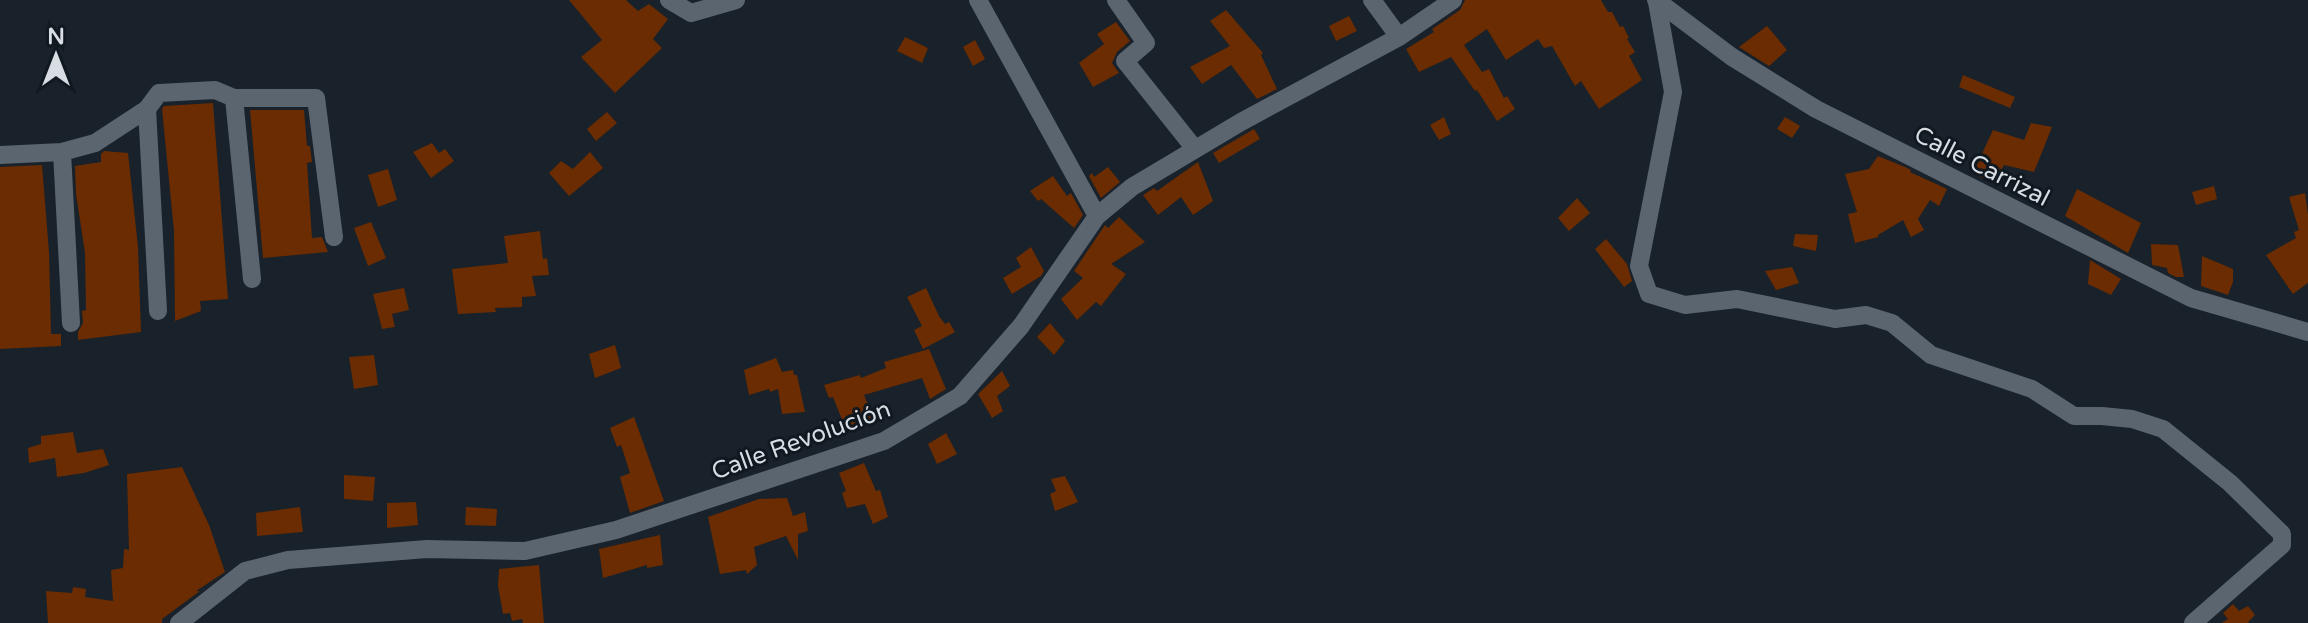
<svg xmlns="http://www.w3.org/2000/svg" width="2308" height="623" font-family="'Varela Round',sans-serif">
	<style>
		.building { fill: #6a2c00 }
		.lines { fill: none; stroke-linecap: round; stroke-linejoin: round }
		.minor { stroke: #5b656f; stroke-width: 18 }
		.labels { text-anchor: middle; stroke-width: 6; stroke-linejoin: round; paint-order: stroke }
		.street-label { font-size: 24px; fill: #d7dde3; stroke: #101820 }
	</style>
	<rect width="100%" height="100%" fill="#19212a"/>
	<path class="building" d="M569,0H626L638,11L649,4L668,19L653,39L662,48L615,93L581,57L602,40Z
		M1465,0H1601L1608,12H1612L1620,27L1623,26L1629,38L1627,39L1635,52L1629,56L1642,80L1599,109L1581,81L1575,86L1552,46L1544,48L1538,39L1506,60L1487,29L1464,45L1482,72L1489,69L1504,98L1507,96L1515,109L1497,121L1477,90L1475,91L1451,57L1419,72L1406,49L1434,32L1432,29L1460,10Z
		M1226,10L1263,53L1261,55L1277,89L1257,99L1231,65L1202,84L1190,67L1230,46L1210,21Z
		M1349,16L1357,31L1336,41L1329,26Z
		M1116,22L1130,41L1117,52L1112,63L1119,73L1093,87L1079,63L1104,44L1097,34Z
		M1767,26L1787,50L1769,66L1739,47Z
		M905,37L928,48L922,63L897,51Z
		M975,40L985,59L973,66L963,47Z
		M1963,75L2015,97L2010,108L1959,87Z
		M213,103L228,299L200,301L201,311L175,321L174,231L162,109L164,106Z
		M250,110H304L307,146H310L312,162L307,163L312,238L322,237L328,252L263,258Z
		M607,112L617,123L596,141L587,129Z
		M1444,117L1451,134L1439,140L1430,125Z
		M1785,117L1800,126L1792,138L1777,129Z
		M2031,123L2052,127L2034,172L2004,165L1995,184L1973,173L1993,130L2024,140Z
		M1254,129L1260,139L1219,163L1213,153Z
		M432,143L439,153L445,149L454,161L431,178L413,152Z
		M104,151L128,153L138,247L141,332L78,340V332L83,323L82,311L86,310L85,253L76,194L75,166L101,162V154Z
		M590,152L603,168L569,196L549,173L561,161L573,169Z
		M1878,156L1905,167L1911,170L1910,172L1947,189L1939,206L1930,200L1918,219L1924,230L1911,237L1903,220L1878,235V237L1855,243L1848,214L1857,212L1845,174L1869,169Z
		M1198,162L1213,201L1193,215L1181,197L1158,215L1143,195L1154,188L1157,191Z
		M42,165L49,252L51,334H61V346L0,349V167Z
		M1108,167L1120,182L1101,198L1089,176L1092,173L1094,177Z
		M388,169L397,200L378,207L368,175Z
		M1053,176L1067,196L1071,193L1083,215L1074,228L1041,199L1038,201L1030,191Z
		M2214,186L2217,199L2196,205L2192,192Z
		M2077,189L2141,223L2128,253L2065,216Z
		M2305,193L2308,215V283L2293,294L2266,255L2296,238L2294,232L2299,230L2289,197Z
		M1577,198L1590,213L1569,231L1558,218Z
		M1119,217L1145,242L1111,264L1126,274L1101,306L1096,302L1077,320L1061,299L1083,278L1074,271L1105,225L1108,228Z
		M371,222L386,258L368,266L354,228Z
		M540,231L543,259L547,258L549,275L532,276L536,296L522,297V307L495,308L496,312L458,314L452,269L508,263L504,236Z
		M1795,234L1818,235L1816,251L1793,246Z
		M1606,239L1627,264L1632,281L1624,287L1595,249Z
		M2151,244L2178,245L2184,277H2176L2168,273L2167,268L2152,265Z
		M1031,247L1044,271L1041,276L1012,294L1003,278L1021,267L1016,258Z
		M2202,256L2233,269V282L2228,295L2201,286Z
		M2090,260L2121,279L2111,295L2088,284Z
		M1792,267L1799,283L1776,290L1765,271Z
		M404,288L409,310L392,314L395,327L382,329L373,294Z
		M926,288L939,316L945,324L949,322L955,332L923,349L914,330L922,326L907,297Z
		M1050,323L1065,341L1054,355L1037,337Z
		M615,345L621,368L595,378L589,354Z
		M929,349L946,389L930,399L922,378L864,395L874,419L846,430L833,397L829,398L824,385L860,375L861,378L886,368L884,362Z
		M374,355L378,385L354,389L349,357Z
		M776,358L782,372L793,370L794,375H797L805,412L782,414L778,389L770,392L769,389L749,395L744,370Z
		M1002,371L1010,386L997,396L1003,411L992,418L978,394Z
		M634,417L664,501L630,513L620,477L630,473L621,445L617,447L610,428Z
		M73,432L77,453L103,449L109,465L84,473L57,477L55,458L29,463L28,448L41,444V436Z
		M946,433L957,454L937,464L928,444Z
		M864,463L876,491L880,490L888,517L873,524L865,504L847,508L842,493L846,491L839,473Z
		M182,467L209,525L225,572L196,591H200L162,619V623H48L46,591L72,593L73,587L86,589L85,597L113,601L111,570L123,568L124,549L129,550L127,474Z
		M344,475L375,477L373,501L344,499Z
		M1065,476L1078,502L1055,511L1050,494L1056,491L1051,479Z
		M787,498L793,516L805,512L808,531L798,534V560L786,536L754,547L757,565L747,574L746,570L720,574L708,517L759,499Z
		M416,502L418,525L387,528V503Z
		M300,507L303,532L257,536L256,513Z
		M466,507L497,509L496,526L465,525Z
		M660,535L663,565L647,568V565L603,578L599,549Z
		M539,565L544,623H523L522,619L512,621L510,613L503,614L498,586L499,569Z
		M2233,604L2239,611L2248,606L2255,615L2248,622L2249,623H2222L2228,619L2223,613Z"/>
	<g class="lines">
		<path class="minor" d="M669,0L691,13L736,0
			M978,0L1097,216
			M1116,0L1146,43L1125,61L1195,149
			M1372,0L1399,37
			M1656,0L1732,57L1816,109L2191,298L2308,332
			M1657,2L1673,92L1639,266L1649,294L1685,305L1737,299L1835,319L1866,315L1892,323L1931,355L2032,389L2074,416H2102L2132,419L2163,429L2230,483L2282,534V545L2193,623
			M234,98L252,279
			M147,109L158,311
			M62,152L71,323
			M0,155L62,152L95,143L147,109L159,93L215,90L234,98H316L334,237
			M179,623L245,571L288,560L427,549L525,551L616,530L884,441L960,396L1021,326L1097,216L1132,187L1241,122L1399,37L1453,0"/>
	</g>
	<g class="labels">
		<g class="street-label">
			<text transform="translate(1982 166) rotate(27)" y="8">Calle Carrizal</text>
			<text transform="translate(801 440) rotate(-20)" y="8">Calle Revolución</text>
		</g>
	</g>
	<g transform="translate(56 56)" stroke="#101820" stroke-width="6" paint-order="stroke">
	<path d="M0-6L14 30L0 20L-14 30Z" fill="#d7dde3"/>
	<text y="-12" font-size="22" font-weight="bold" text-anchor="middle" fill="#d7dde3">N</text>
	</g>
</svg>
